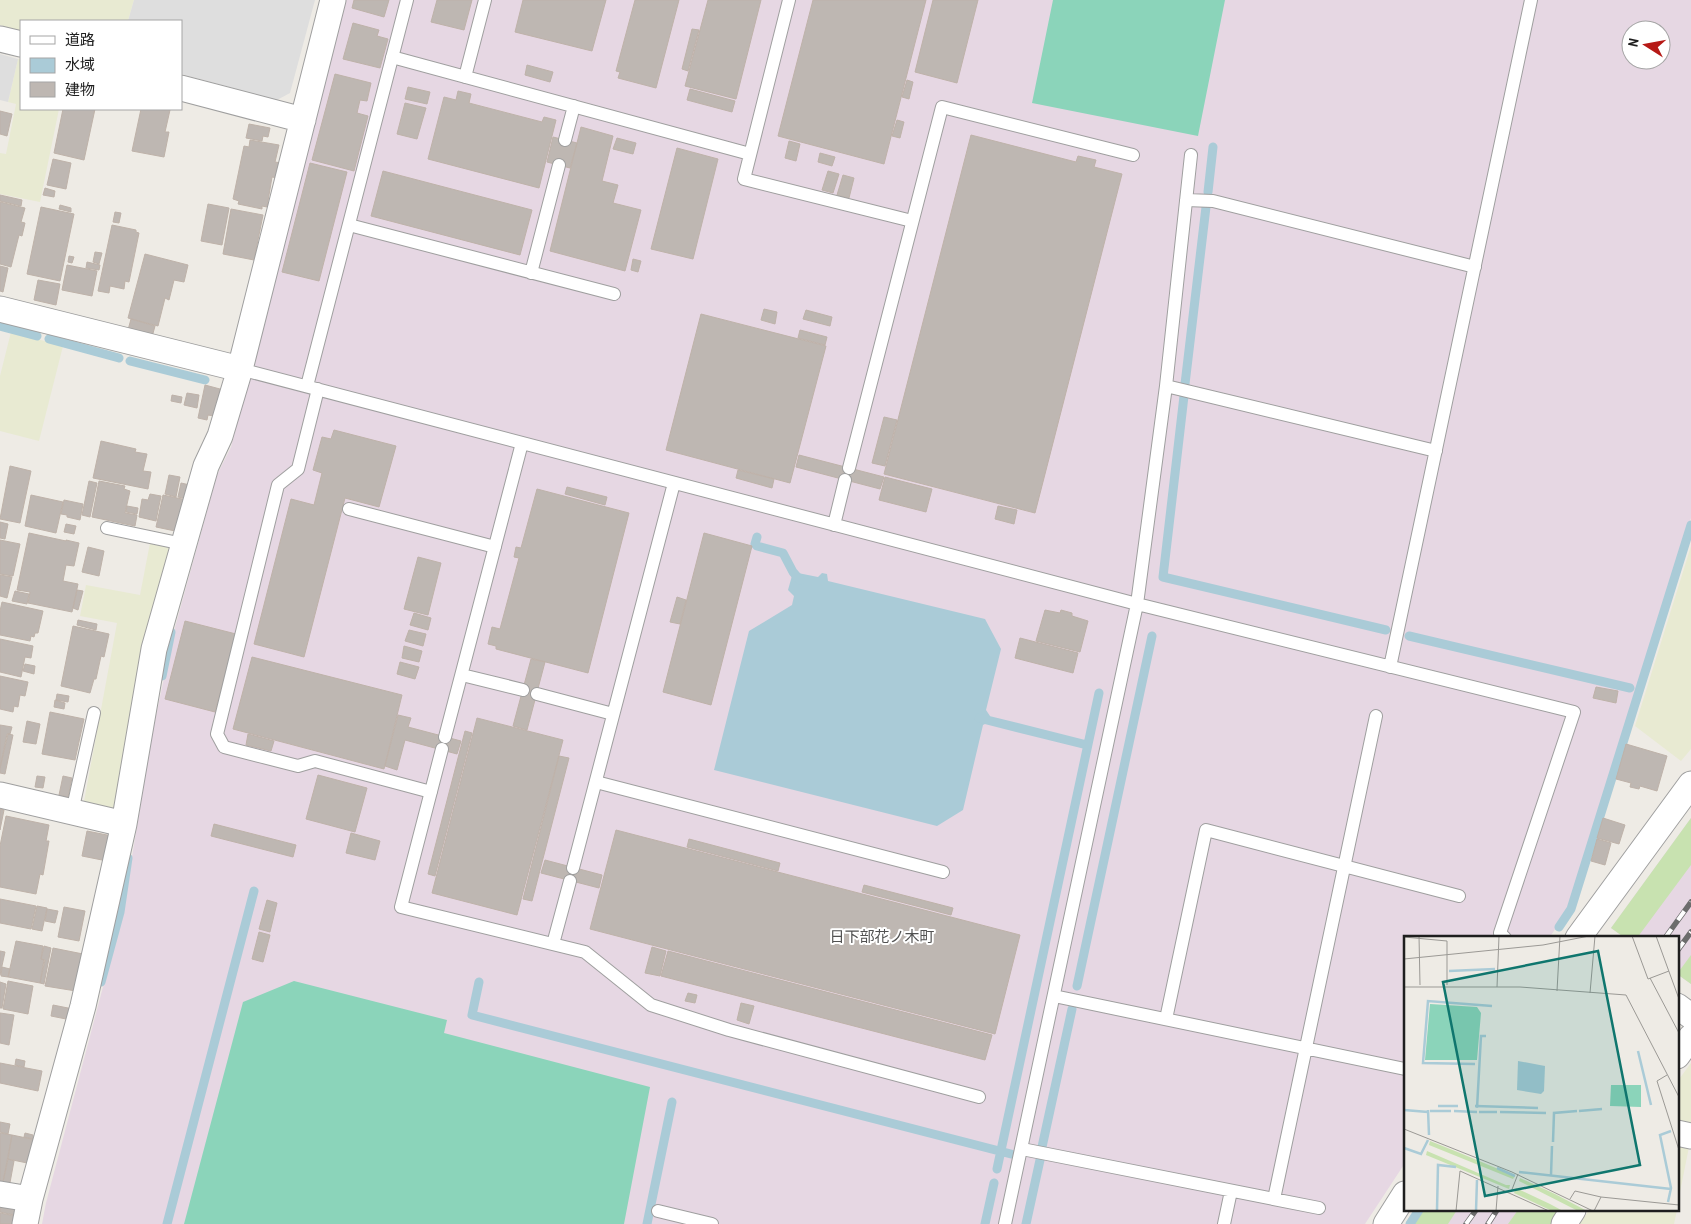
<svg xmlns="http://www.w3.org/2000/svg" width="1691" height="1224" font-family="'Archivo Narrow','Noto Sans JP',sans-serif">
	<style>
		.industrial { fill: #e6d7e3; fill-rule: evenodd }
		.farmland { fill: #e8ead2 }
		.grass { fill: #c8e2b0 }
		.pitch { fill: #8bd4ba }
		.parking { fill: #dedede }
		.water { fill: #aacbd7 }
		.lines { fill: none; stroke-linecap: round; stroke-linejoin: round }
		.stream { stroke: #aacbd7; stroke-width: 9 }
		.building { fill: #beb7b2; stroke: #beb2a9 }
		.lane-casing { stroke: #9f9f9f; stroke-width: 14 }
		.street-casing { stroke: #9f9f9f; stroke-width: 27 }
		.lane { stroke: #fff; stroke-width: 12 }
		.street { stroke: #fff; stroke-width: 25 }
		.rail-casing { stroke: #6c6c6c; stroke-width: 5.5 }
		.rail { stroke: #fff; stroke-width: 4; stroke-dasharray: 11; stroke-linecap: butt }
		.labels { text-anchor: middle; stroke-width: 4; stroke-linejoin: round; paint-order: stroke }
		.quarter-label { font-size: 15px; fill: #515151; stroke: #fff }
		.inset-river { fill: none; stroke: #aacbd7; stroke-width: 2.5 }
		.inset-road { fill: none; stroke: #9b9995; stroke-width: 1 }
		.view { fill: #0f766e; fill-opacity: 0.15; stroke: #0f766e; stroke-width: 2.5 }
		.inset-edge { fill: none; stroke: #1e1e1e; stroke-width: 2.5 }
	</style>
	<rect width="100%" height="100%" fill="#eeebe5"/>
	<path class="industrial" d="M346,0H1691V518L1570,908L1549,938H1405V1163L1365,1224H42L46,1203L123,911L153,730L174,631L217,475L231,447ZM1631,30H1661V60H1631Z
		M1691,818V984L1677,974V938H1625L1611,928Z
		M1423,1210H1561L1551,1224H1414Z"/>
	<path class="farmland" d="M0,0H134L128,21H21V31L0,25Z
		M18,59H21V109H59L40,202L0,194V153L6,154L16,104L8,102Z
		M11,332L63,346L39,441L0,431V376Z
		M150,543L177,549L117,814L83,807L117,623L80,616L86,585L140,595Z
		M1691,546V749L1681,761L1635,726Z
		M1691,1063V1124L1677,1121V1082Z
		M1677,1145L1689,1147L1677,1207Z
		M1589,1210H1677L1674,1224H1580Z"/>
	<path class="grass" d="M1691,818V865L1637,938H1625L1611,928Z
		M1691,955V984L1677,974Z
		M1423,1210H1457L1448,1224H1414Z
		M1518,1210H1561L1551,1224H1508Z"/>
	<path class="pitch" d="M1053,0H1225L1198,136L1032,103Z
		M294,981L447,1020L444,1033L650,1087L624,1224H184L243,1002Z"/>
	<path class="parking" d="M134,0H315L290,93L277,100L181,74V21H128Z
		M0,54L18,59L8,102L0,100Z"/>
	<path class="water" d="M793,572L818,577L822,573L827,574L828,581L985,619L1001,649L986,710L990,716L989,722L983,725L963,810L937,826L714,770L749,631L792,605L794,596L788,590Z"/>
	<g class="lines">
		<path class="stream" d="M1208,192L1213,147
			M0,326L37,336
			M49,339L119,358
			M130,361L205,380
			M1185,384L1206,207
			M1184,396L1163,577L1386,630
			M757,537L755,544L757,546L783,553L793,572L800,580
			M1409,636L1630,688
			M162,676L171,632
			M979,718L1087,745
			M1559,927L1571,909L1691,525
			M101,982L120,912L128,858
			M479,982L472,1015L1011,1154
			M1077,986L1152,636
			M1042,1147L1072,1009
			M997,1169L1099,693
			M167,1224L254,891
			M647,1224L672,1102
			M985,1224L994,1183
			M1026,1224L1040,1160
			M1410,1224L1419,1210"/>
	</g>
	<path class="building" d="M354,0H389L384,17L352,8Z
		M437,0H472L464,30L431,22Z
		M523,0H606L592,51L515,32Z
		M635,0H679L656,88L618,78L620,72L616,71Z
		M708,0H761L736,99L685,86Z
		M813,0H926L884,164L778,136Z
		M933,0H978L957,83L915,72Z
		M353,23L379,30L377,36L388,39L380,68L343,59Z
		M692,29L699,30L688,71L682,69Z
		M527,65L553,72L550,82L525,75Z
		M335,74L371,83L367,101L360,100L357,113L368,116L354,171L312,160Z
		M907,80L913,82L909,99L902,97Z
		M408,87L430,92L427,104L405,99Z
		M690,89L735,101L732,112L687,100Z
		M458,91L471,94L469,103L542,122L544,117L556,120L539,188L428,159L444,97L456,100Z
		M405,103L426,108L417,139L397,134Z
		M63,109H95L84,160L54,153Z
		M141,109L170,110L165,132H169L164,157L132,151Z
		M0,111L12,114L7,136L0,134Z
		M897,120L904,122L900,138L892,136Z
		M249,124L270,128L268,137L263,136L262,141L246,138Z
		M581,127L613,136L602,181L618,185L613,203L641,210L625,271L550,251Z
		M971,135L1076,162L1078,156L1096,160L1094,167L1122,174L1035,513L884,474Z
		M553,137L577,143L570,168L547,162Z
		M617,138L636,143L633,154L613,149Z
		M250,140L279,145L275,162L281,163L278,178L272,177L267,207L262,206V209L238,204L239,201L233,199L244,146L249,147Z
		M789,141L800,144L796,161L785,158Z
		M677,148L718,159L693,259L651,249Z
		M820,153L835,157L832,166L818,162Z
		M53,159L71,163L66,189L47,185Z
		M310,163L347,172L319,281L282,272Z
		M383,171L532,210L520,255L371,216Z
		M828,171L839,174L833,193L822,190Z
		M843,175L854,178L849,198L837,195Z
		M45,188L55,191L54,197L43,195Z
		M0,195L22,200L21,206L0,201Z
		M0,202L25,208L21,222L25,223L22,236L19,235L11,267L0,264Z
		M208,204L229,208L222,245L201,241Z
		M60,205L71,208V212L59,209Z
		M41,207L74,214L60,281L27,274Z
		M231,209L263,215L254,260L223,254Z
		M115,212L121,213L119,223L113,222Z
		M112,225L136,230V232L139,233L129,282L125,281L124,289L110,286L109,293L98,291Z
		M95,252L102,253L99,264L93,262Z
		M145,254L188,265L184,282L174,280L169,300L165,298L158,326L128,318Z
		M69,256L74,257L72,263L68,262Z
		M633,259L641,261L638,272L631,270Z
		M87,262L100,265L99,270L86,268Z
		M67,265L97,271L92,296L62,290Z
		M0,266L8,268L3,292L0,291Z
		M38,280L60,284L56,305L34,300Z
		M764,309L777,312L775,324L761,320Z
		M806,310L832,317L830,326L803,319Z
		M701,314L826,346L790,483L666,450Z
		M131,319L155,326L152,337L128,330Z
		M800,330L827,337L825,345L798,338Z
		M205,385L220,389L214,416L208,415L207,420L198,418Z
		M187,393L199,395L197,408L184,405Z
		M172,395L182,397L181,403L171,401Z
		M884,417L897,420L885,466L872,463Z
		M334,430L396,446L379,507L345,498L304,657L254,644L291,499L314,505L322,473L313,470L322,437L331,439Z
		M101,441L136,449L135,452L147,454L143,471L151,472L148,489L93,478Z
		M799,455L884,477L880,489L796,467Z
		M10,466L31,471L20,523L0,519Z
		M738,470L774,479L772,488L736,478Z
		M169,475L180,477L176,497L165,494Z
		M885,477L932,489L926,512L879,500Z
		M89,481L97,483L90,517L82,515Z
		M99,481L125,486L124,489L130,491L125,513L137,515L135,526L92,517Z
		M181,483L190,485L187,499L178,497Z
		M567,487L607,497L605,505L565,494Z
		M537,489L629,513L588,673L496,649V646L488,644L492,627L500,629L519,558L514,557L516,547L521,548Z
		M150,494L161,496L156,521L139,517L142,499L148,500Z
		M31,495L63,502L56,533L25,526Z
		M163,495L187,500L180,532L156,527Z
		M64,500L83,504L80,520L67,517V515L61,514Z
		M127,506L138,508L137,514L126,512Z
		M998,506L1017,510L1014,524L995,519Z
		M0,522L8,524L5,539L0,538Z
		M66,524L76,526L74,534L64,532Z
		M29,533L66,541V540L79,543L74,566L66,565L63,581L78,584L72,612L28,603L30,592L17,590Z
		M704,533L752,546L711,705L663,692Z
		M0,540L20,544L13,576L0,574Z
		M88,547L104,551L99,576L82,572Z
		M418,557L441,563L428,615L404,609Z
		M0,575L12,577L7,598L0,596Z
		M77,590L83,591L78,610L73,608Z
		M15,591L29,594L27,604L12,601Z
		M677,597L686,600L680,624L670,622Z
		M2,602L43,611L38,633H35L34,637L31,636L30,641L0,635V611Z
		M1045,610L1060,613L1061,610L1072,613V616L1088,621L1080,652L1036,641Z
		M414,613L431,618L428,630L410,625Z
		M78,620L97,624L96,630L77,625Z
		M185,621L236,634L215,712L165,699Z
		M73,626L109,634L104,657L101,656L96,679H94L90,693L61,686Z
		M409,630L426,634L423,646L405,641Z
		M1020,638L1078,653L1073,673L1015,658Z
		M0,639L33,646L31,658L25,657L21,677L0,672Z
		M404,646L422,651L419,662L402,658Z
		M252,657L402,695L384,769L233,729Z
		M531,659L545,662L527,730L513,726Z
		M400,662L419,667L415,679L397,674Z
		M25,664L35,666L34,674L23,671Z
		M0,676L28,682L25,696L20,695L18,707L14,706L13,712L0,709Z
		M1596,687L1618,691L1616,703L1593,698Z
		M57,694L69,696L68,702L56,700Z
		M55,700L65,703L64,709L54,707Z
		M50,712L84,719L75,760L42,754Z
		M398,715L411,718L408,727L461,741L457,754L405,740L397,770L385,766Z
		M477,718L563,740L517,915L432,893Z
		M27,721L40,724L36,744L23,742Z
		M0,725L12,727L10,734H7L0,768Z
		M465,731L472,733L435,876L428,874Z
		M8,734L13,735L5,774L0,773V768Z
		M248,734L274,741L271,751L246,745Z
		M1626,744L1667,756L1657,791L1640,786L1639,789L1630,787L1631,783L1616,779Z
		M559,756L569,758L532,901L523,899Z
		M318,775L367,788L355,832L306,819Z
		M37,776L45,777L43,788L35,787Z
		M63,776L72,778L68,797L59,795Z
		M0,809L4,810L0,830Z
		M6,816L49,825L46,841H49L43,875L40,874L36,894L0,887V846Z
		M1603,818L1625,825L1619,844L1597,838Z
		M214,824L296,845L293,857L211,836Z
		M616,830L1020,935L995,1034L590,929Z
		M87,831L112,836L107,861L82,856Z
		M351,833L380,841L375,860L346,853Z
		M689,839L780,863L778,871L687,847Z
		M1597,839L1611,843L1605,865L1591,861Z
		M545,860L602,875L599,888L541,873Z
		M864,885L953,908L951,915L862,892Z
		M0,899L36,906L31,929L0,923Z
		M267,900L277,903L270,932L259,929Z
		M37,906L47,908L42,931L32,929Z
		M64,907L85,911L79,941L58,937Z
		M47,909L58,911L55,923L45,921Z
		M259,932L270,935L263,962L252,959Z
		M16,941L43,946L41,959L44,960L40,983L8,977Z
		M44,946L51,948L44,984L40,983L45,960L41,959Z
		M652,947L666,951L660,976L645,973Z
		M53,948L83,954L76,991L45,986Z
		M0,951L5,952L0,975Z
		M668,951L992,1035L985,1060L661,976Z
		M2,967L10,969L8,977L1,976Z
		M8,981L33,986L28,1014L3,1009Z
		M0,982L6,984L2,1008H0Z
		M688,993L697,995L695,1003L685,1001Z
		M741,1003L754,1006L749,1024L737,1020Z
		M53,1005L73,1009L71,1020L51,1016Z
		M0,1013L14,1015L9,1045L0,1043Z
		M16,1059L25,1061L24,1067L15,1065Z
		M0,1063L42,1071L38,1091L0,1083Z
		M0,1122L10,1124L8,1134L0,1132Z
		M0,1133L12,1135L2,1187H0Z
		M25,1133L33,1135V1139L24,1137Z
		M12,1135L36,1140L32,1164L8,1159Z
		M8,1159L14,1161L9,1188L2,1187Z
		M0,1203L16,1206L14,1215L0,1212Z
		M0,1213L16,1216L15,1224H0Z"/>
	<g class="lines">
		<defs>
			<path id="lane" d="M789,0L744,179L912,221
				M392,57L750,154
				M465,77L485,0
				M565,140L574,106
				M1186,200L1213,201L1475,267
				M349,225L614,294
				M531,273L559,165
				M240,369L1137,604L1574,712L1500,933L1505,938
				M307,386L407,0
				M1166,386L1436,451
				M318,389L298,469L278,485L217,734L224,747L298,766L315,761L431,792
				M849,468L942,107L1133,155
				M349,509L495,547
				M834,525L845,480
				M107,528L183,544
				M1390,667L1531,0
				M462,675L523,690
				M537,694L613,714
				M445,737L522,443
				M442,749L401,907L585,952L651,1005L729,1030L979,1097
				M596,782L943,872
				M72,812L94,713
				M573,868L674,483
				M553,944L570,881
				M1054,996L1405,1069
				M1166,1019L1206,830L1459,896
				M1022,1149L1319,1208
				M1274,1199L1376,716
				M658,1211L712,1224
				M1005,1224L1137,604L1166,386L1191,155
				M1224,1224L1231,1191"/>
			<path id="street" d="M0,39L21,44
				M181,88L303,120
				M0,309L240,369
				M0,795L124,824
				M1578,938L1691,784
				M1677,1006L1691,1016
				M1677,1056L1691,1037
				M1677,1133L1691,1136
				M0,1194L30,1199
				M25,1224L30,1199L83,1006L124,824L154,649L206,466L220,436L240,369L333,0
				M1386,1224L1405,1194
				M1564,1224L1573,1210"/>
		</defs>
		<use href="#lane" class="lane-casing"/>
		<use href="#street" class="street-casing"/>
		<use href="#lane" class="lane"/>
		<use href="#street" class="street"/>
		<defs>
			<path id="rail" d="M1665,938L1691,902
				M1677,951L1691,932
				M1466,1224L1476,1210
				M1488,1224L1497,1210"/>
		</defs>
		<use href="#rail" class="rail-casing"/>
		<use href="#rail" class="rail"/>
	</g>
	<g class="labels">
		<g class="quarter-label">
			<text x="882" y="942">日下部花ノ木町</text>
		</g>
	</g>
	<g transform="translate(1404 936)">
		<rect width="275" height="275" fill="#eeebe5"/>
		<path d="M26,205L56,217L111,240L109,243L25,209ZM23,215L102,249H106L105,253L22,219ZM116,242L151,258L183,275H174L115,245ZM112,252L146,268L159,275H148L110,257Z" fill="#c8e2b0"/>
		<path d="M26,68L73,71L77,77L73,124H21ZM207,149H237V171L206,170Z" fill="#8bd4ba"/>
		<path d="M114,125L141,130L140,155L137,158L113,154Z" fill="#aacbd7"/>
		<path class="inset-river" d="M45,35L91,33M234,115L247,169M71,128L19,127L24,65L88,70M34,170H54M71,170L134,172M73,172L77,100H82M0,174L24,176M24,174L25,199M26,175H47M50,175L73,176M175,175L198,173M75,176H93M96,176L142,177M149,206L150,177L173,175M0,212L17,218L24,204M93,232L111,240M115,236L267,253M147,239L148,210M264,266L267,252L256,199L267,195M33,274L34,229L52,231M72,275L73,244"/>
		<path class="inset-road" d="M15,0L16,49M228,0L244,43L265,35M252,0L275,63M0,1L43,5V49M0,23L139,9L185,0M246,42L275,97M0,51H116L222,59L275,161M93,51L95,0M153,55L156,0M186,57L191,0M263,139L253,145L275,214M0,193L108,236L189,275M107,256L114,238M166,263L171,255L197,261L275,269M52,275L56,235L145,275M92,275L94,250M190,275L197,261"/>
		<path class="view" d="M194,15L236,229L81,260L39,46Z"/>
		<rect width="275" height="275" class="inset-edge"/>
	</g>
	<rect x="20" y="20" width="162" height="90" fill="#ffffff" stroke="#a5a5a5"/>
	<rect x="30" y="36" width="25" height="8" fill="#ffffff" stroke="#a5a5a5"/>
	<text x="65" y="45" font-size="15" fill="#1e1e1e">道路</text>
	<rect x="30" y="58" width="25" height="15" fill="#aacbd7" stroke="#a5a5a5"/>
	<text x="65" y="70" font-size="15" fill="#1e1e1e">水域</text>
	<rect x="30" y="82" width="25" height="15" fill="#beb7b2" stroke="#a5a5a5"/>
	<text x="65" y="95" font-size="15" fill="#1e1e1e">建物</text>
	<g transform="translate(1646 45) rotate(281)"><circle r="24" fill="#ffffff" stroke="#a5a5a5"/>
	<path d="M0-4L9 19L0 12L-9 19Z" fill="#b61916"/>
	<text y="-8" font-size="14" font-weight="bold" text-anchor="middle" fill="#1e1e1e">N</text>
	</g>
</svg>
